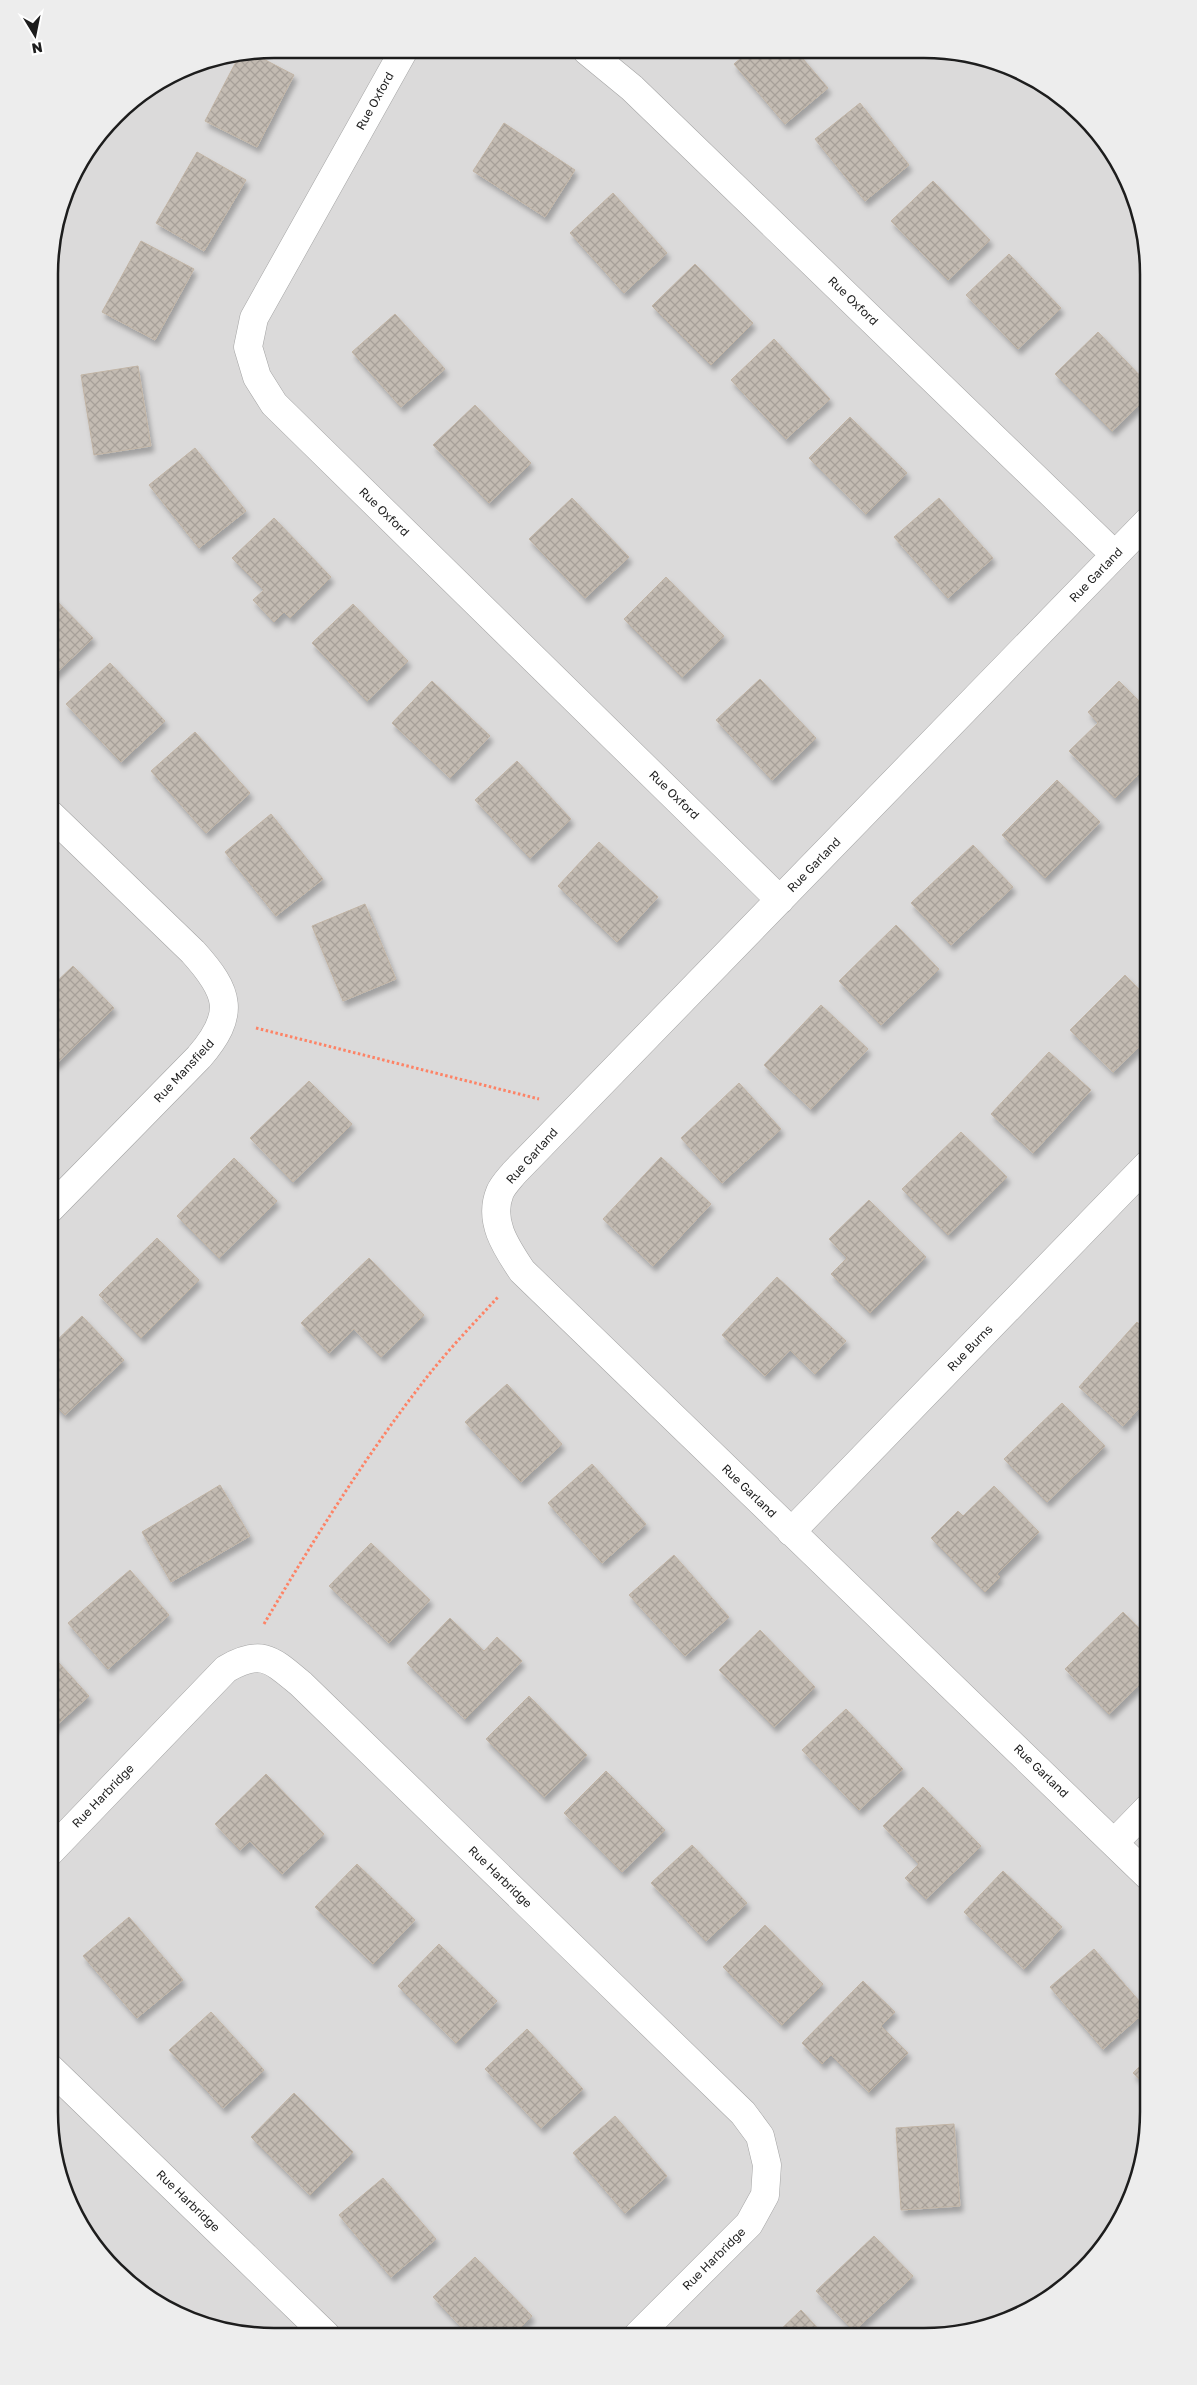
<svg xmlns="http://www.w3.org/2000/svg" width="1197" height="2385" font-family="'Golos Text',sans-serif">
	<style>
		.residential { fill: #dbdada }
		.building { fill: url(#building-cross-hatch); stroke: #c1b4a5; filter: url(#shadow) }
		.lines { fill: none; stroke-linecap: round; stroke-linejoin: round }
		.minor-casing { stroke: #a4a4a4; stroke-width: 29 }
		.path { stroke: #fd8366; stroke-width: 3; stroke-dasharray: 2.5 2.5; stroke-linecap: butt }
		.minor { stroke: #fff; stroke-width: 28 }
		.labels { text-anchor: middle; stroke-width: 4; stroke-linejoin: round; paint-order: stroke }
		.street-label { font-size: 12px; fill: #1d1d1d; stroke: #fff }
		.rim { fill: none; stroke: #1d1d1d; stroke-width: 2.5 }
	</style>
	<defs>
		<pattern id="building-cross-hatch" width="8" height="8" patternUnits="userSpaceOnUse" patternTransform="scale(1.25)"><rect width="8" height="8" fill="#c3bbb2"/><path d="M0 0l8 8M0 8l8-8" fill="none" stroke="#a7a099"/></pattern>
		<filter id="shadow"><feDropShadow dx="3" dy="5.5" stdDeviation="2.5" flood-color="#0004"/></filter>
	</defs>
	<rect width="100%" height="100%" fill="#efece3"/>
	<path class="residential" d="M274,49L967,53L1022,72L1072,105L1110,149L1136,202L1148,274V2126L1131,2197L1102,2248L1048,2298L995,2324L923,2336L244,2334L175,2313L126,2281L87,2236L61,2183L49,2111L51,245L72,174L125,105L188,66Z"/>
	<path class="building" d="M748,52H797L828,88L785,124L734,64Z
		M252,53L294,75L257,147L205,121L239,56Z
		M860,103L909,165L865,201L815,139Z
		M504,123L575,170L545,217L473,171Z
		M197,152L246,180L204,251L156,223Z
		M933,181L990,240L948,280L891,221Z
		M613,193L667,253L624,293L570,233Z
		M141,241L194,269L155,340L102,312Z
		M1009,254L1061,308L1018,349L966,295Z
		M695,264L753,323L711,365L652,306Z
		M395,314L445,369L401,407L352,352Z
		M1098,332L1148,384V396L1112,431L1055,374Z
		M774,339L830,399L786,439L731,380Z
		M138,366L151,446L94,455L81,375Z
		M475,405L531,463L489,503L433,445Z
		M850,417L907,473L866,514L809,458Z
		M195,448L246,511L199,548L149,485Z
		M572,498L629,557L585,598L529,539Z
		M939,498L993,558L948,598L894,537Z
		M274,518L331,577L290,618L284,612L274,622L253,600L264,590L232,558Z
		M666,577L724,636L682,677L624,619Z
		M50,594L93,638L50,679Z
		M353,604L408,661L367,701L312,643Z
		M1148,656V673L1140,665Z
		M110,663L165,721L121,762L66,704Z
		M760,679L816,738L772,780L716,720Z
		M432,681L490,736L450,778L392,723Z
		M1119,681L1148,710V765L1115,798L1069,751L1098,723L1088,712Z
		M195,732L250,793L206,833L151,771Z
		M517,761L571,819L530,858L475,800Z
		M1057,780L1100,822L1045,878L1002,835Z
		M271,814L323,879L276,916L225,852Z
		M599,842L658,897L617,942L558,886Z
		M973,845L1013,887L951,945L911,903Z
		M365,904L396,979L343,1001L312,926Z
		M896,925L939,969L881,1025L839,981Z
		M1148,934V950L1140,942Z
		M73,966L114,1008L55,1065L50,1059V988Z
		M1125,975L1148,998V1038L1113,1072L1070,1030Z
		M821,1005L868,1049L811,1109L764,1065Z
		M1049,1052L1091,1090L1033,1153L991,1114Z
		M309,1081L352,1124L293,1182L250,1138Z
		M739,1083L781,1129L722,1183L681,1138Z
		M961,1132L1007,1177L948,1235L902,1189Z
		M661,1157L711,1204L653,1266L603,1219Z
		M234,1158L277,1201L219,1258L177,1216Z
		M869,1200L926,1257L870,1313L831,1274L847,1258L829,1239Z
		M157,1238L199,1280L141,1338L99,1295Z
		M369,1258L424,1315L381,1357L354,1329L329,1353L301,1323Z
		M777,1277L846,1341L815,1374L790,1350L765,1376L722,1335Z
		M82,1316L124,1360L65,1415L49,1399L50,1347Z
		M1137,1322L1148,1332V1398L1123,1426L1079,1387Z
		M507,1384L562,1444L521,1482L465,1422Z
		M1062,1403L1105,1446L1047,1502L1004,1459Z
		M592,1464L646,1524L602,1563L548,1503Z
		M220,1485L250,1536L171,1582L142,1532Z
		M994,1486L1039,1532L997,1574L1000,1577L985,1592L931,1538L958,1511L963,1516Z
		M371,1543L430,1600L389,1643L329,1586Z
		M674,1555L729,1617L685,1656L629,1595Z
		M130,1570L169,1615L108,1669L68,1623Z
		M1148,1591V1604L1141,1598Z
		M1123,1612L1148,1637V1676L1109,1714L1065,1669Z
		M450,1618L484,1651L497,1637L522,1661L465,1719L407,1663Z
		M760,1630L815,1687L774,1727L719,1670Z
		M49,1652L89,1696L49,1732Z
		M529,1696L587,1755L544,1797L486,1739Z
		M846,1709L903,1769L859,1810L802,1750Z
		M606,1771L665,1830L622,1872L564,1813Z
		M266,1774L324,1834L282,1874L250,1841L240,1850L215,1824Z
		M923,1787L981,1846L926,1899L905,1878L919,1864L883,1826Z
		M692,1845L747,1903L706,1941L651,1883Z
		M357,1864L415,1920L373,1964L315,1907Z
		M1003,1871L1062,1927L1024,1969L964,1912Z
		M129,1917L183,1980L137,2018L83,1956Z
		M765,1925L823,1984L782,2025L723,1967Z
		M439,1944L497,2001L456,2043L398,1986Z
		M1094,1949L1147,2010L1103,2049L1050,1987Z
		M863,1981L895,2012L881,2026L908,2053L869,2092L831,2055L822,2064L802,2043Z
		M211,2012L264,2070L223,2108L169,2050Z
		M527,2029L583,2089L541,2128L485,2069Z
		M1148,2058V2088L1133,2073Z
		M294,2093L353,2152L310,2195L251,2137Z
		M615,2116L667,2176L625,2213L573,2153Z
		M954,2124L960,2206L901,2210L896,2128Z
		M383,2178L436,2239L391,2277L339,2215Z
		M874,2236L913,2276L854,2331L816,2291Z
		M475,2257L532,2316L513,2335H469L433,2297Z
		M801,2310L825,2336H774Z"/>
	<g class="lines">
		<defs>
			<path id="minor" d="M404,50L254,318L248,347L257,377L274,404L780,900
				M587,51L632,88L1115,555
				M50,1209L199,1057C236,1014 230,993 193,952L50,814
				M791,1532L1148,1164
				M1115,1842L1148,1808
				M49,1853L226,1669C262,1648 272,1660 301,1684L743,2113L760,2136L767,2165L765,2195L749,2224L638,2335
				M1148,1876L522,1271C506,1247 488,1221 500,1192C503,1185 510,1178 514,1173L1148,521
				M49,2067L326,2335"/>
		</defs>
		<use href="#minor" class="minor-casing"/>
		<path class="path" d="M256,1028L539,1099
			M264,1624C314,1539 366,1455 427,1377C449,1349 474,1323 498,1297"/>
		<use href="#minor" class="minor"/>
	</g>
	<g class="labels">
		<g class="street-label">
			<text transform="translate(375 101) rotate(-61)" y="4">Rue Oxford</text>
			<text transform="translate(853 301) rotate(44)" y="4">Rue Oxford</text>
			<text transform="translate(384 512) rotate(44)" y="4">Rue Oxford</text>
			<text transform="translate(1096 575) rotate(-46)" y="4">Rue Garland</text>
			<text transform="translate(674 795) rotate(44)" y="4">Rue Oxford</text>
			<text transform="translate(814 865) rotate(-46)" y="4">Rue Garland</text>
			<text transform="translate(184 1071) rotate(-47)" y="4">Rue Mansfield</text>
			<text transform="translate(532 1156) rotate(-48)" y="4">Rue Garland</text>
			<text transform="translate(970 1348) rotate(-46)" y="4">Rue Burns</text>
			<text transform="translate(749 1491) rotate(44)" y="4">Rue Garland</text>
			<text transform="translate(1041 1771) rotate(44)" y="4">Rue Garland</text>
			<text transform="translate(103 1796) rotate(-46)" y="4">Rue Harbridge</text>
			<text transform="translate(500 1877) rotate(44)" y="4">Rue Harbridge</text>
			<text transform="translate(188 2201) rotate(44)" y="4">Rue Harbridge</text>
			<text transform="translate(714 2259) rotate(-45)" y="4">Rue Harbridge</text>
		</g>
	</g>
	<path d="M0 0H1197V2385H0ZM274 58H924A216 216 0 0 1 1140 274V2112A216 216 0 0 1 924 2328H274A216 216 0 0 1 58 2112V274A216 216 0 0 1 274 58Z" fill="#ededed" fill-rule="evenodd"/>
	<path class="rim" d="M274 58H924A216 216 0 0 1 1140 274V2112A216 216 0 0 1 924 2328H274A216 216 0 0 1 58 2112V274A216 216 0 0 1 274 58Z"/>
	<g transform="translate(35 35) rotate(170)" stroke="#ffffff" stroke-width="4" paint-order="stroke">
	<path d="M0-4L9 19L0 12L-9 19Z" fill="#1d1d1d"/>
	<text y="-8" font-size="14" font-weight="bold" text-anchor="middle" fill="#1d1d1d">N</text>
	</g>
</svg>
